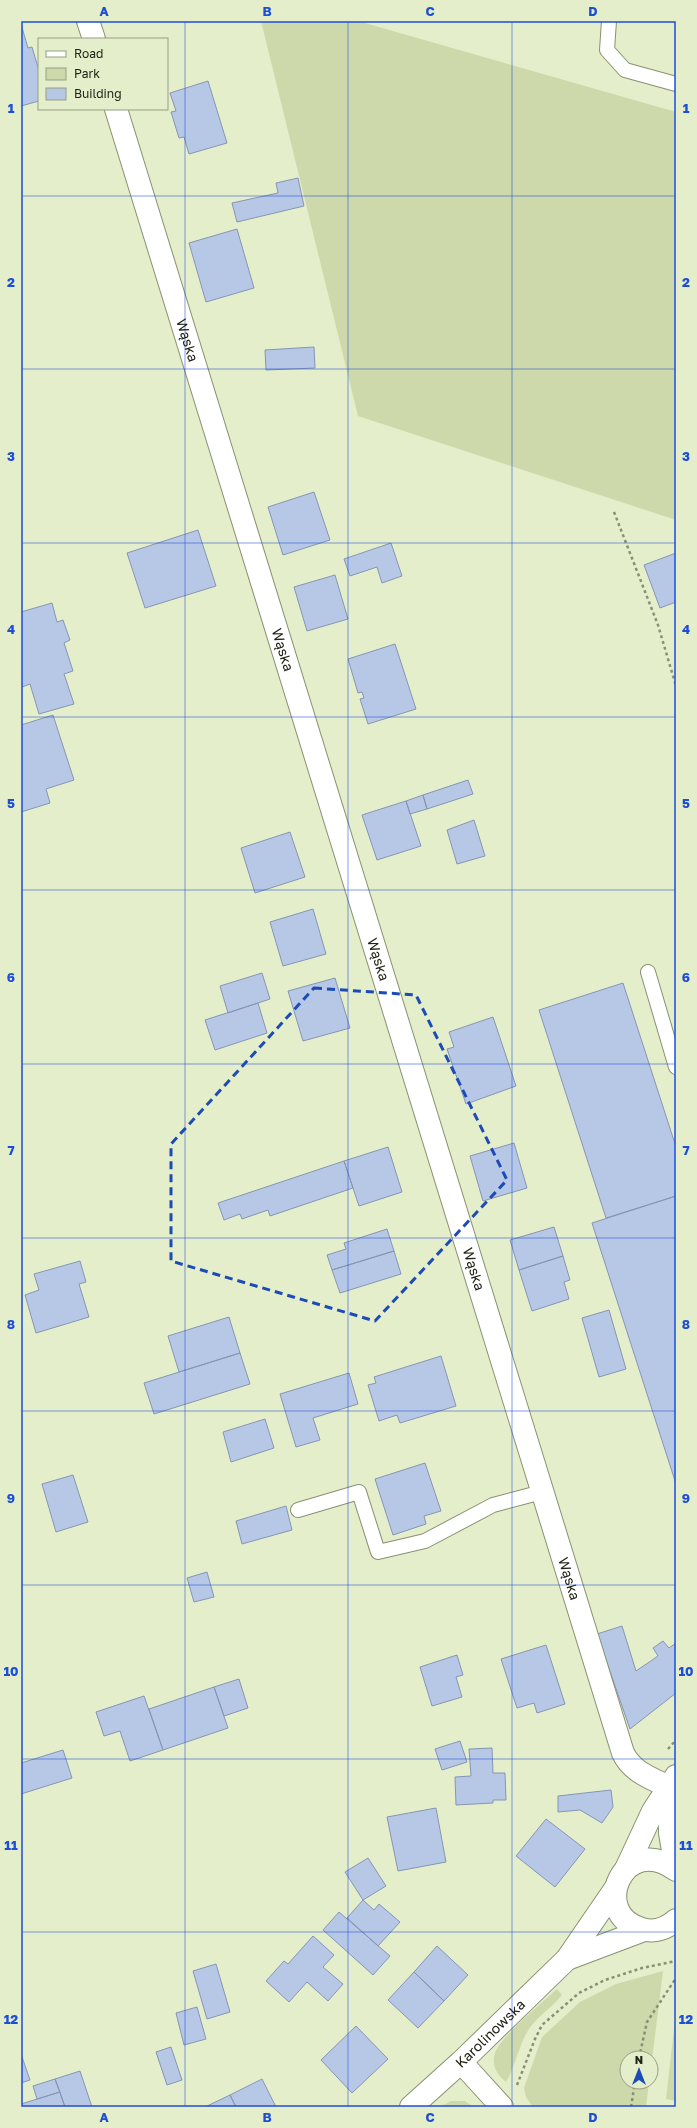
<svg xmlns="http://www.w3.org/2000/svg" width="697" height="2128" font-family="'Golos Text',sans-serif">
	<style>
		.green { fill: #cdd9aa }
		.building { fill: #b7c8e7; stroke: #8695b3 }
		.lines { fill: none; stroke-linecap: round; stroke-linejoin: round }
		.service-casing { stroke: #899171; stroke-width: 16 }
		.minor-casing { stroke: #899171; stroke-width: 24 }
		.tertiary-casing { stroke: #899171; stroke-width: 24 }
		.path { stroke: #888f76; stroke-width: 2.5; stroke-dasharray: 3 3; stroke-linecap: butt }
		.service { stroke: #fff; stroke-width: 14 }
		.minor { stroke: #fff; stroke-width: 22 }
		.tertiary { stroke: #fff; stroke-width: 22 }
		.marked { fill: none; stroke: #1c4bb8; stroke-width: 3; stroke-dasharray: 8 5; stroke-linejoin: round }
		.grid { fill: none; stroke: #1d4ed8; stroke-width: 1; stroke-opacity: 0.55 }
		.labels { text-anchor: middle; stroke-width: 3.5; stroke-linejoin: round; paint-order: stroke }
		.street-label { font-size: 14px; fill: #202316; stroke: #e4eecb }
		.neatline { fill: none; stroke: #1d4ed8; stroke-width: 1.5 }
		.grid-label { font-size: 13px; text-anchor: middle; font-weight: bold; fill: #1d4ed8 }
	</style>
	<rect width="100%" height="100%" fill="#e4eecb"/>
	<path class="green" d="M261,21H358L676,112V520L358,416Z
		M663,1971L651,2068V2058H627V2082H649L646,2107H533L526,2097L524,2088L542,2037L580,2002L616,1984Z
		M557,1989L562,1995C551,2009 535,2017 526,2034C518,2049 515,2067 506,2082C497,2075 491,2065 495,2053C500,2037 543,2002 557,1989Z
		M676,2012V2101L666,2099Z
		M451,2101H465L474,2107H440Z"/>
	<path class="building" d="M21,24L28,48L32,47L39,71V101L21,106Z
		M208,81L227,143L189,154L184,137L179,138L171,112L176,111L170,93Z
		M298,178L304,206L237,222L232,203L278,193L276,183Z
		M237,229L254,288L206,302L189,243Z
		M314,347L315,368L266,370L265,350Z
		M314,492L330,540L283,555L268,507Z
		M198,530L216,586L145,608L127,553Z
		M391,543L402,576L382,583L377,567L350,576L344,559Z
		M676,553V602L660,608L644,565Z
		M335,575L348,619L307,631L294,587Z
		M52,603L57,622L63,620L70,640L64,643L73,671L64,674L74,704L39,714L30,684L22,687L21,683V612Z
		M395,644L416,709L368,724L360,699L364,698L362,692L358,693L348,659Z
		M53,715L74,780L46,789L50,803L21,812V725Z
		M468,780L473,794L427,809L423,795Z
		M423,795L427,809L410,814L406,801Z
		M406,801L421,846L377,860L362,815Z
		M474,820L485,856L457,864L447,830Z
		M290,832L305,877L255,893L241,848Z
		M313,909L326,954L283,966L270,922Z
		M262,973L270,999L228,1013L220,986Z
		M335,978L350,1028L303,1041L288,991Z
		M623,983L676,1147V1196L606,1218L539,1010Z
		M258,1003L267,1033L215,1050L205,1020Z
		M493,1017L516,1086L466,1104L447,1049L454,1047L449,1032Z
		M514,1143L527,1188L483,1201L470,1156Z
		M388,1147L402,1192L359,1206L344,1161Z
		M344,1161L353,1188L270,1216L268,1210L242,1219L240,1214L224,1220L218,1203Z
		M676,1196V1484L592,1223Z
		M554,1227L563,1256L519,1270L510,1240Z
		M387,1229L394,1251L332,1270L327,1255L346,1249L344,1243Z
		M394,1251L401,1274L340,1293L332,1270Z
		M563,1256L570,1280L564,1282L569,1299L532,1311L519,1270Z
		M80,1261L86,1282L79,1284L89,1317L36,1333L25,1295L39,1290L34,1274Z
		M609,1310L626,1369L599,1377L582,1318Z
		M229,1317L240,1353L179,1372L168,1336Z
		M240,1353L250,1384L154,1414L144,1383Z
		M441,1356L456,1406L400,1423L397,1415L379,1421L368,1385L376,1383L374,1377Z
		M349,1373L358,1404L313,1418L320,1440L296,1447L280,1394Z
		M265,1419L274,1448L231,1462L223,1432Z
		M425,1463L441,1511L424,1516L426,1524L393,1535L375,1479Z
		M73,1475L88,1522L56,1532L42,1484Z
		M286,1506L292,1530L242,1544L236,1521Z
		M207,1572L214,1597L194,1602L187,1578Z
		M622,1626L636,1671L658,1656L653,1648L663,1641L669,1648L676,1643V1693L630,1729L597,1634Z
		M546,1645L565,1704L537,1713L534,1703L517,1708L501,1659Z
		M457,1655L463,1675L456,1677L462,1697L432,1706L420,1667Z
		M239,1679L248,1708L224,1716L214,1687Z
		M214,1687L228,1728L163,1750L149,1709Z
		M144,1696L163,1750L130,1761L120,1731L104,1736L96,1712Z
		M460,1741L467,1762L442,1770L435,1749Z
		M492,1748L493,1773H505L506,1800H493V1803L456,1805L455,1777L471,1776L469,1749Z
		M63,1750L72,1778L21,1794V1763Z
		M611,1790L613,1807L602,1823L580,1810L558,1812V1796Z
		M436,1808L446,1862L398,1871L387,1817Z
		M546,1819L585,1849L555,1887L516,1856Z
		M368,1858L386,1886L363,1900L345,1872Z
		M363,1900L374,1910L379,1904L400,1922L378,1946L347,1918Z
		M339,1912L390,1956L373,1975L323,1930Z
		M313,1936L334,1955L323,1967L343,1984L328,2001L307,1982L289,2002L266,1981L284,1961L288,1964Z
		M437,1946L468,1975L444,2001L414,1972Z
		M216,1964L230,2012L207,2019L193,1971Z
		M414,1972L444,2001L418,2028L388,2000Z
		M197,2007L206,2039L184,2045L176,2013Z
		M356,2026L388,2059L352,2093L321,2060Z
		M171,2047L182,2080L167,2085L156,2052Z
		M21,2054L30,2080L21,2083Z
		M80,2071L92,2107H65L55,2079Z
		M55,2079L60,2092L37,2099L33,2086Z
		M262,2079L276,2107H236L230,2095Z
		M60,2092L65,2107H21V2104Z
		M230,2095L236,2107H205Z"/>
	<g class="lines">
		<defs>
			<path id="service" d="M609,21L607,50L625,70L676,84
				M648,972L676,1067
				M298,1510L359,1492L378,1552L425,1541L493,1505L542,1492"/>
			<g id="minor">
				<path d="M88,21L94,39"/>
				<path id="s1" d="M116,109L623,1753C632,1772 651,1778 669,1787"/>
				<path d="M669,1787L670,1833L676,1869"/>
				<path d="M626,1869L653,1811L676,1776"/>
				<path d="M461,2062L502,2107"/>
			</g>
			<g id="tertiary">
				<path d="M676,1870C624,1831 588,1914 642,1929C655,1933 667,1928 676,1920"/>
				<path d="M567,1959L644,1930"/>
				<path id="s2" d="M411,2107L461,2062L567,1959L615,1889"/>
			</g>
		</defs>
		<use href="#service" class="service-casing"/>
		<use href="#minor" class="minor-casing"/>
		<use href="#tertiary" class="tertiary-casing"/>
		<path class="path" d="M614,512L658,625L676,686
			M668,1749L676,1740
			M639,2058L647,2022L676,1978
			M517,2085L535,2039L542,2025L579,1993L605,1980L642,1968L676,1961
			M631,2107L635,2082"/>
		<use href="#service" class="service"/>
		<use href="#minor" class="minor"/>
		<use href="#tertiary" class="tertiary"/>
	</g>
	<path class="marked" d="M314,988L416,995L507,1180L375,1321L171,1261V1144Z"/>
	<path class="grid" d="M185,21V2107M348,21V2107M512,21V2107M21,196H676M21,369H676M21,543H676M21,717H676M21,890H676M21,1064H676M21,1238H676M21,1411H676M21,1585H676M21,1759H676M21,1932H676"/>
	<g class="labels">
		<g class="street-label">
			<text dy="5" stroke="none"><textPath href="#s1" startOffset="242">Wąska</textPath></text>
			<text dy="5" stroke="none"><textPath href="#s1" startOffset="566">Wąska</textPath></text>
			<text dy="5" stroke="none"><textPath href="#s1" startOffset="890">Wąska</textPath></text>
			<text dy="5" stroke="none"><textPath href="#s1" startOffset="1214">Wąska</textPath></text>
			<text dy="5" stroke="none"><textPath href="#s1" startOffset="1538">Wąska</textPath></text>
			<text dy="5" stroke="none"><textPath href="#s2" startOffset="108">Karolinowska</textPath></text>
		</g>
	</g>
	<rect width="697" height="2128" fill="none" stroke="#e4eecb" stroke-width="44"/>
	<rect x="38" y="38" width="130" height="72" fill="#e4eecb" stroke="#969d83"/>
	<rect x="46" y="51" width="20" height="6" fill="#ffffff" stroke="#969d83"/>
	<text x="74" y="58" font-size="12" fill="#202316">Road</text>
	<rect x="46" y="68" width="20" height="12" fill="#cdd9aa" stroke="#969d83"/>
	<text x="74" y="78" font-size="12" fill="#202316">Park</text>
	<rect x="46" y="88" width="20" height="12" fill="#b7c8e7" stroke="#969d83"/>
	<text x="74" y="98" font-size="12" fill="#202316">Building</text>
	<g transform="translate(639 2070)"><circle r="19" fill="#e4eecb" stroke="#969d83"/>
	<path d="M0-3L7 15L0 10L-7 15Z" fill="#1c4bb8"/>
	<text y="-6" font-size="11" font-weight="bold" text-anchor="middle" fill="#202316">N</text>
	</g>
	<rect x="22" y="22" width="653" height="2084" class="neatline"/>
	<g class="grid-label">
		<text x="104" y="16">A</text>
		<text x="267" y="16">B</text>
		<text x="430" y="16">C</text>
		<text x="593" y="16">D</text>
		<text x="11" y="113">1</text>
		<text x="686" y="113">1</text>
		<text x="11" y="287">2</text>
		<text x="686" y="287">2</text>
		<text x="11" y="461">3</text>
		<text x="686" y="461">3</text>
		<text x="11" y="634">4</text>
		<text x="686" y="634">4</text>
		<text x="11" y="808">5</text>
		<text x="686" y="808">5</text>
		<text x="11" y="982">6</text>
		<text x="686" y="982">6</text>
		<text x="11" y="1155">7</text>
		<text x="686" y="1155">7</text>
		<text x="11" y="1329">8</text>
		<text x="686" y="1329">8</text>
		<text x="11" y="1503">9</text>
		<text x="686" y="1503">9</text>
		<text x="11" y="1676">10</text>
		<text x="686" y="1676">10</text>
		<text x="11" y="1850">11</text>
		<text x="686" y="1850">11</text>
		<text x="11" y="2024">12</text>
		<text x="686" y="2024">12</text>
		<text x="104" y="2122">A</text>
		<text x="267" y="2122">B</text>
		<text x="430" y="2122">C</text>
		<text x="593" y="2122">D</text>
	</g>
</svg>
